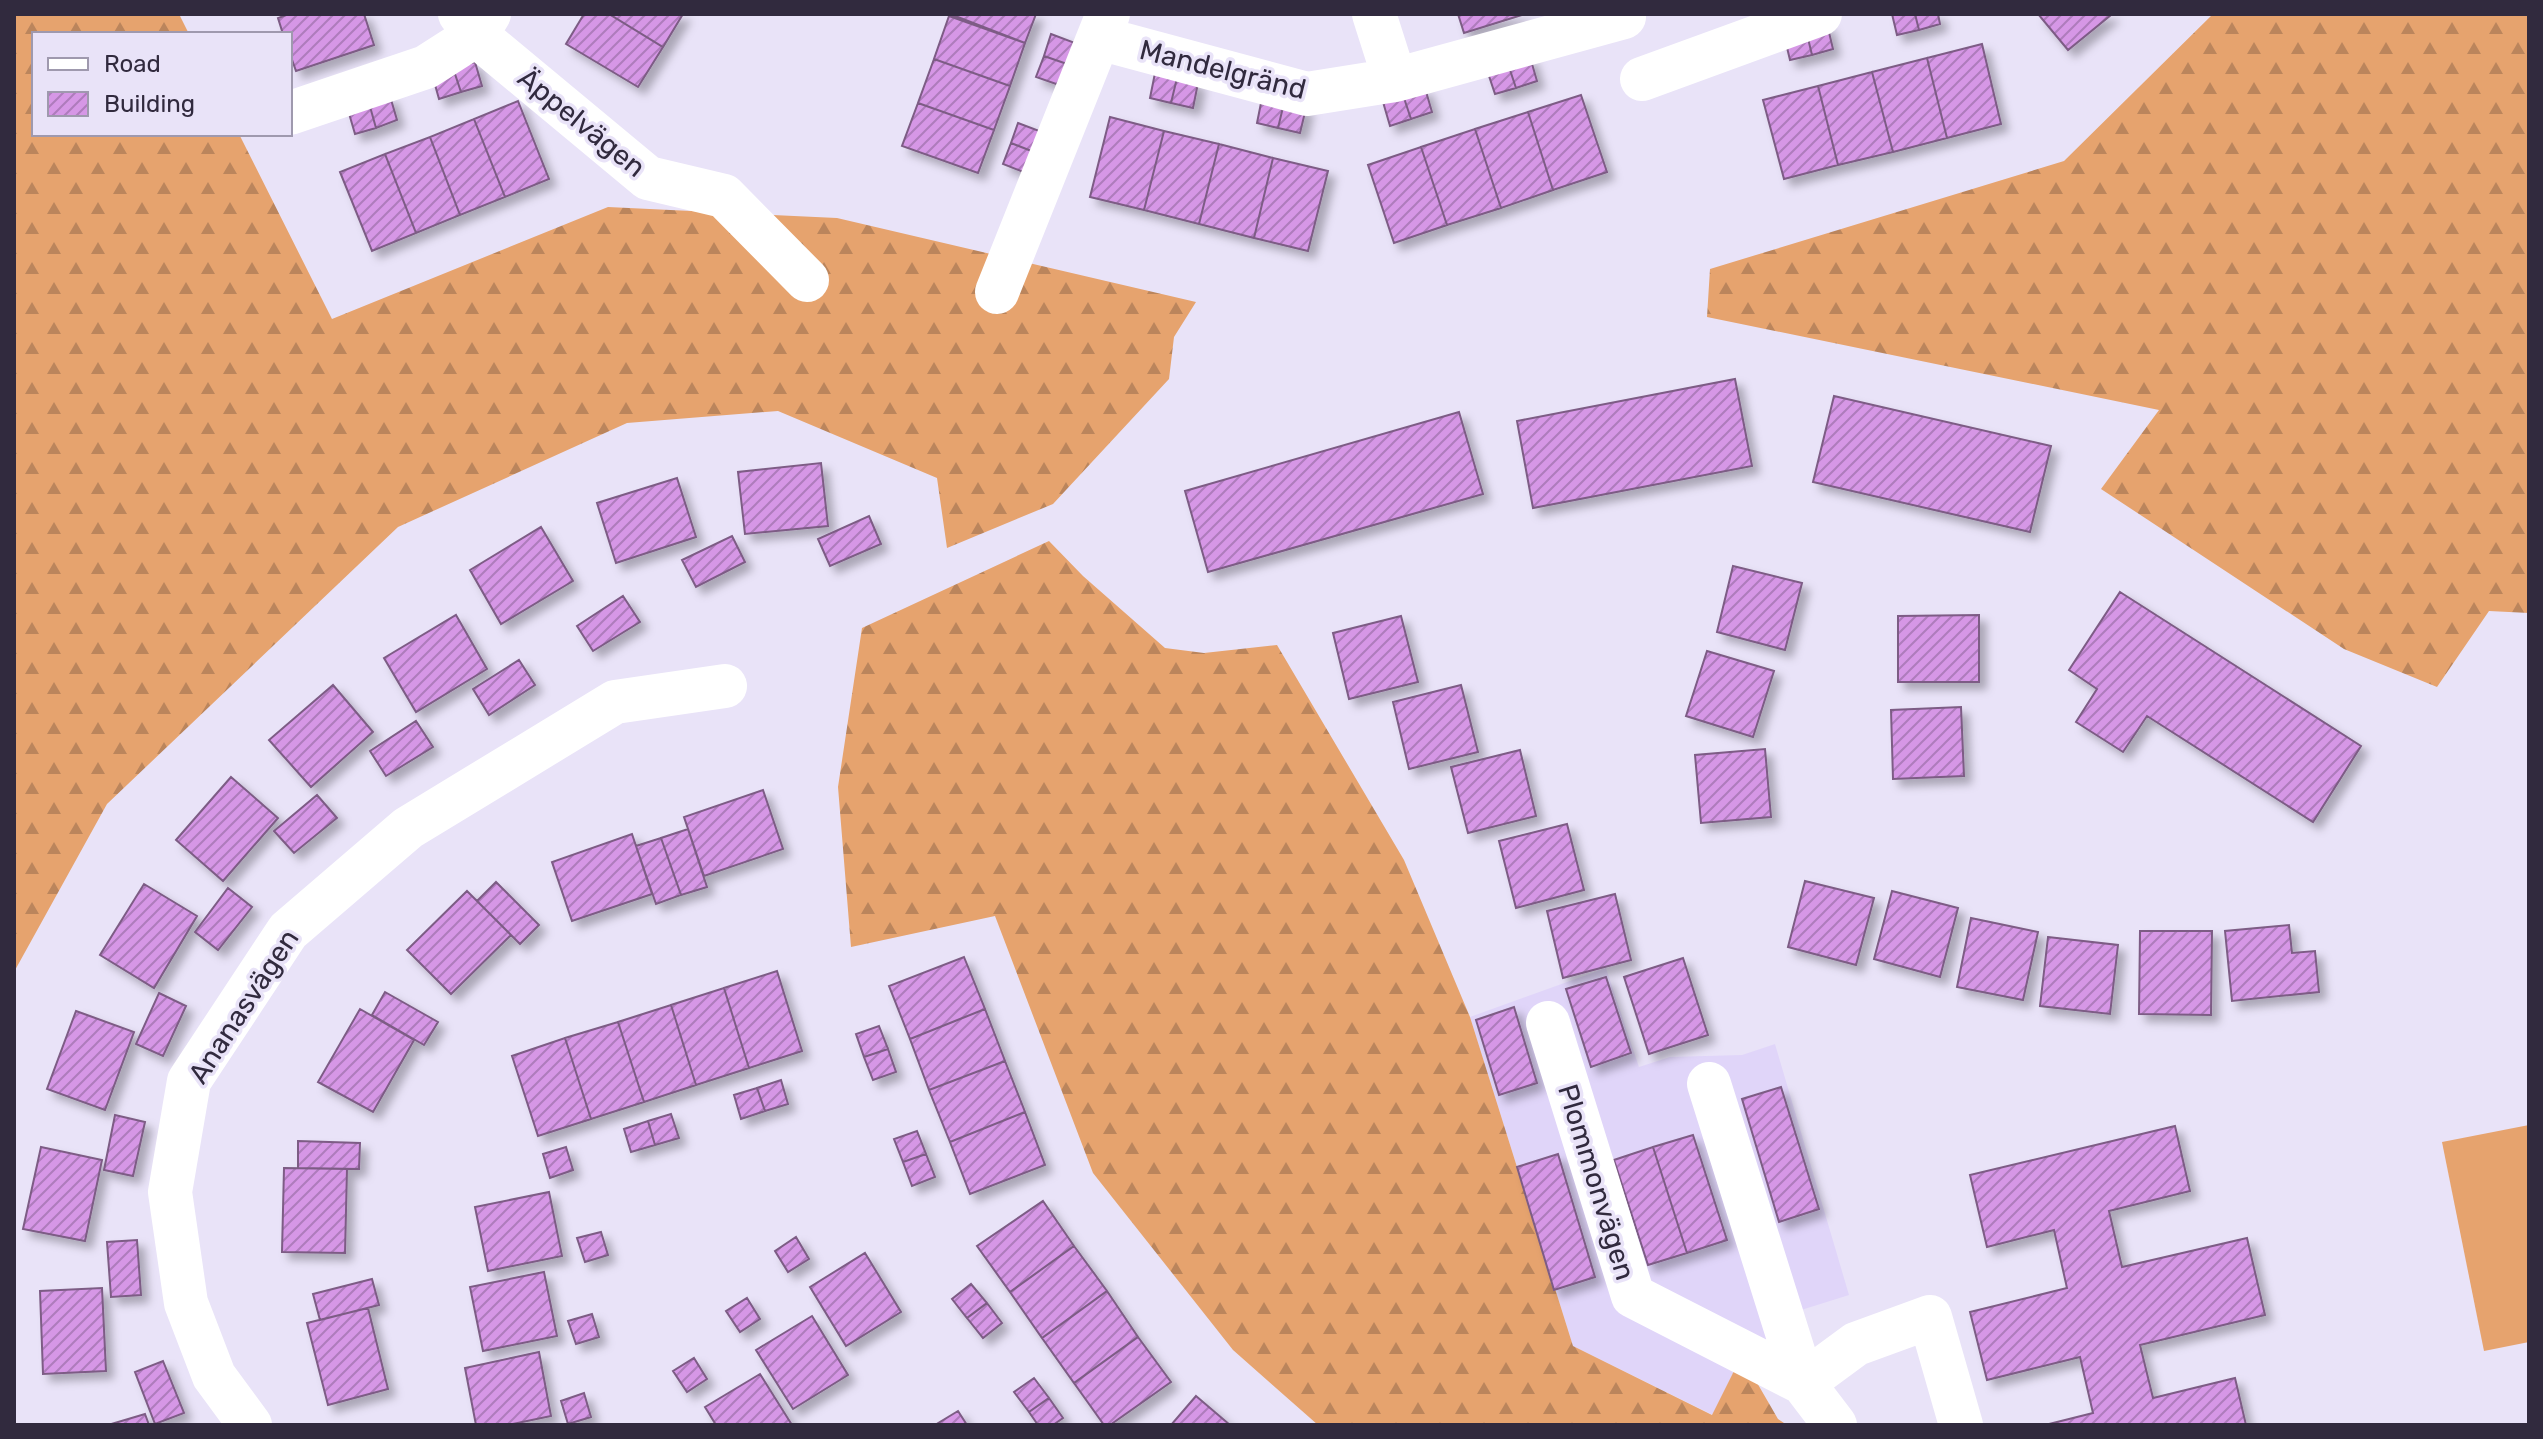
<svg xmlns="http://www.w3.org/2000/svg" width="2543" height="1439" font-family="Rubik,sans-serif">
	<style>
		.built { fill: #e0d5f9 }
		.grass { fill: #e6a36e }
		.forest { fill: url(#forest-firs) }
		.building { fill: url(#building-hatch); stroke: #7d5c85; stroke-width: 2; filter: url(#shadow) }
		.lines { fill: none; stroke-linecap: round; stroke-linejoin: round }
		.minor { stroke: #fff; stroke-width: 44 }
		.labels { text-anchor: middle; stroke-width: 7; stroke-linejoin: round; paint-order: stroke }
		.street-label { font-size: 28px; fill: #312a3e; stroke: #e9e3f8 }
	</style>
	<defs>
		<pattern id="forest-firs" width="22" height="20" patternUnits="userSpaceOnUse" patternTransform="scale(2)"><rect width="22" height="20" fill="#e6a36e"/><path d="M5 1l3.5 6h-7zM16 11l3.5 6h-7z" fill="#bb855c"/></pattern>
		<pattern id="building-hatch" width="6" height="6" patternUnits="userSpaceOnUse" patternTransform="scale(2)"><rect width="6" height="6" fill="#d697e6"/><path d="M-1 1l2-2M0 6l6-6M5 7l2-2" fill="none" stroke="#ae7bbc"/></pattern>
		<filter id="shadow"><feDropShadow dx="7" dy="7" stdDeviation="4" flood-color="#0004"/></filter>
	</defs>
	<rect width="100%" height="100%" fill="#e9e3f8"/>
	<path class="built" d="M1606,968L1639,1067L1670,1057L1742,1055L1775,1044L1849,1295L1798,1311L1736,1367L1713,1415L1573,1346L1470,1017Z"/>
	<path class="grass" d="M2529,1125V1342L2484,1351L2442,1142Z"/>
	<path class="forest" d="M14,14H179L189,34H34V134H239L332,319L608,207L837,218L1196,302L1174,337L1169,379L1053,504L947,548L937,478L778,411L627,423L398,527L107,804L14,972Z
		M2213,14H2529V613L2489,611L2437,687L2344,649L2101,489L2159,410L1707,317L1710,269L2064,161Z
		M1049,541L1083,576L1165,648L1204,653L1277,645L1404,860L1470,1017L1573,1346L1712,1415L1736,1367L1756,1381L1778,1419L1787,1425H1318L1233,1350L1093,1173L995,916L851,947L838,787L862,628Z"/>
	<path class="building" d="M289,14H364L374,45L296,71L290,54V34H283L278,18Z
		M584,14H609L663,47L638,87L566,44Z
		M609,14H683L663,47Z
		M950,14H1036L1025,43Z
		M1458,14H1525L1464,33Z
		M1892,14H1915L1919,30L1897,35Z
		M1915,14H1938L1940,24L1919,30Z
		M2038,14H2111V15L2068,50Z
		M949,16L1025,43L1010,86L934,59Z
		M1827,24L1833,49L1812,55L1806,30Z
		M1806,30L1812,55L1790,60L1784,35Z
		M1051,34L1075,43L1067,64L1044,56Z
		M1982,44L2001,124L1947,138L1927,58Z
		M1044,56L1067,64L1059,85L1036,77Z
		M1530,57L1537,81L1516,88L1508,64Z
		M1927,58L1947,138L1893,152L1872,72Z
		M934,59L1010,86L994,130L918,103Z
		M475,62L482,86L461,92L453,68Z
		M1508,64L1516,88L1495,94L1487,70Z
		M453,68L461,92L439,99L432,74Z
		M1872,72L1893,152L1838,165L1818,86Z
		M1155,73L1177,78L1171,103L1150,98Z
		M1177,78L1198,83L1193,108L1171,103Z
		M1818,86L1838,165L1784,179L1763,100Z
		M1425,88L1432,112L1411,119L1403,95Z
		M1403,95L1411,119L1390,126L1383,102Z
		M1581,95L1607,172L1553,190L1528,112Z
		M390,96L397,120L376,128L369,103Z
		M1262,98L1284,103L1278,128L1257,123Z
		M518,101L549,179L505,197L474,119Z
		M369,103L376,128L355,134L348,110Z
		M918,103L994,130L978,173L902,146Z
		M1284,103L1306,108L1300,133L1278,128Z
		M1528,112L1553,190L1501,208L1475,129Z
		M1110,117L1164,131L1144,210L1090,197Z
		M474,119L505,197L460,215L430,137Z
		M1018,123L1042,132L1034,152L1011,143Z
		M1475,129L1501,208L1447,225L1421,147Z
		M1164,131L1219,144L1199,224L1144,210Z
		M430,137L460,215L416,233L385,154Z
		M1011,143L1034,152L1026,173L1003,164Z
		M1219,144L1273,158L1254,238L1199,224Z
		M1421,147L1447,225L1394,243L1368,165Z
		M385,154L416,233L372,251L340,172Z
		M1273,158L1328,171L1308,251L1254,238Z
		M1735,379L1752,466L1533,508L1517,421Z
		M1834,396L2051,446L2030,532L1813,482Z
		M1459,412L1483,494L1208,572L1185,491Z
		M821,463L828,526L745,534L738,472Z
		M677,478L696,537L616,563L597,503Z
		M869,516L881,544L830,566L818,539Z
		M541,527L573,581L501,624L470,570Z
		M732,536L745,562L696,587L682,560Z
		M1733,566L1802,583L1785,650L1717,632Z
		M2120,592L2361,746L2313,822L2147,716L2123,752L2076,722L2097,689L2069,670Z
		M623,596L640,622L593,651L577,626Z
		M456,615L487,669L416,712L384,658Z
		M1979,615V682H1898V616Z
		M1401,616L1418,682L1349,699L1333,633Z
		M1707,651L1774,671L1753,737L1686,716Z
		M519,660L535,685L489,715L473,689Z
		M333,685L373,732L311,787L269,740Z
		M1461,685L1478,752L1409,769L1393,702Z
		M1961,707L1964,776L1893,779L1891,710Z
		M416,721L433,747L386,776L370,751Z
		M1765,749L1771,817L1701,823L1695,755Z
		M1520,750L1536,816L1468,833L1451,767Z
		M231,777L278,818L223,881L176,840Z
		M763,790L783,849L704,876L684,817Z
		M317,795L337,818L294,853L274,831Z
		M1567,824L1584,890L1516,908L1499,841Z
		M688,829L707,887L681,895L661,838Z
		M632,834L652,894L572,921L552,862Z
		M661,838L681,895L656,904L636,846Z
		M1805,881L1874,898L1856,965L1788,947Z
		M496,882L539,925L520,944L477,901Z
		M144,884L197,916L154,988L100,955Z
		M228,888L252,907L218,950L195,932Z
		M467,891L511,935L451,994L407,950Z
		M1892,891L1958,908L1940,977L1874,959Z
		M1615,894L1631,960L1563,978L1547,911Z
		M1971,918L2038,932L2023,1000L1957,987Z
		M2289,925L2292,953L2315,951L2319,992L2232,1001L2225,931Z
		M2140,931H2212L2211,1015L2139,1014Z
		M2048,937L2118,945L2110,1014L2040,1006Z
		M964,957L985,1009L910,1039L889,986Z
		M1683,958L1708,1035L1649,1054L1624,977Z
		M777,971L802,1051L749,1068L724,988Z
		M1606,977L1631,1053L1591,1067L1566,989Z
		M724,988L749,1068L696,1085L671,1005Z
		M385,992L438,1022L424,1045L372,1015Z
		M159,993L186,1006L163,1056L136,1044Z
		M671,1005L696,1085L644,1102L618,1022Z
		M1514,1007L1537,1083L1499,1095L1476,1020Z
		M360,1009L414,1040L373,1112L318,1082Z
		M985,1009L1005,1061L929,1090L910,1039Z
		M76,1011L134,1032L105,1110L47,1089Z
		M618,1022L644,1102L591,1119L565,1038Z
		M879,1026L888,1049L864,1057L856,1034Z
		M565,1038L591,1119L538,1136L512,1056Z
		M888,1049L896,1072L873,1080L864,1057Z
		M1005,1061L1025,1112L950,1142L929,1090Z
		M781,1080L788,1104L765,1111L757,1088Z
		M1781,1087L1819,1209L1779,1222L1742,1099Z
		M757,1088L765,1111L741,1119L734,1095Z
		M1025,1112L1045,1165L970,1194L950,1142Z
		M671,1114L679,1138L655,1145L648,1121Z
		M115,1115L145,1122L133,1176L104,1170Z
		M648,1121L655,1145L631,1152L624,1129Z
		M2175,1126L2190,1191L2109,1211L2122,1267L2247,1238L2265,1315L2140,1345L2153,1398L2235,1378L2246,1425H2045L2093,1413L2080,1357L1987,1380L1970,1312L2067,1288L2054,1230L1987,1247L1970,1175Z
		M917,1131L926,1154L903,1162L894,1139Z
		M1693,1135L1727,1240L1687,1253L1653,1147Z
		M298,1141L360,1143L359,1169L298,1168Z
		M41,1147L102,1160L85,1241L23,1229Z
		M566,1147L573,1170L550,1178L543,1154Z
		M1653,1147L1687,1253L1648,1265L1614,1160Z
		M926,1154L935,1177L912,1186L903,1162Z
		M1558,1154L1595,1277L1554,1290L1517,1167Z
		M284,1168L347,1169L345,1253L282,1252Z
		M549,1192L562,1256L488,1271L475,1207Z
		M1043,1201L1074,1246L1010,1292L977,1246Z
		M601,1232L608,1255L585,1262L577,1238Z
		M796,1237L809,1259L788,1272L775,1251Z
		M137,1240L141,1295L111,1297L107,1242Z
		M1074,1246L1107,1291L1042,1338L1010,1292Z
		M865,1253L901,1312L846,1346L810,1287Z
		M544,1272L557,1336L483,1351L470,1287Z
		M372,1279L379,1305L320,1320L313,1294Z
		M971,1284L987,1303L967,1318L952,1299Z
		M102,1288L106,1371L43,1374L40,1291Z
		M1107,1291L1138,1337L1074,1383L1042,1338Z
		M747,1298L760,1319L740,1332L726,1311Z
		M987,1303L1002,1323L983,1338L967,1318Z
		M368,1308L388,1389L328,1405L307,1323Z
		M592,1314L599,1337L576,1344L568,1321Z
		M812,1316L848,1375L793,1409L756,1350Z
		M1138,1337L1171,1382L1110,1425H1104L1074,1383Z
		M539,1352L551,1416L508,1425H476L465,1368Z
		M694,1358L707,1379L687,1392L673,1371Z
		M163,1361L184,1413L155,1424L135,1372Z
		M760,1374L792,1425H716L705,1407Z
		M1034,1378L1049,1398L1029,1412L1014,1392Z
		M584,1393L591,1417L568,1424L561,1401Z
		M1196,1396L1230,1425H1171Z
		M1049,1398L1063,1418L1053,1425H1038L1029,1412Z
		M958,1411L967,1425H935Z
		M145,1414L149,1425H108Z"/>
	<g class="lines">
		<path class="minor" d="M460,14L476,35L648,178L724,196L807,280
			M1374,14L1395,80
			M1099,38L1307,94L1395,80L1624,17
			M1642,79L1820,14
			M290,113L426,67L476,35L489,14
			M997,292L1108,14
			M1548,1023L1633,1296L1803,1383
			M1709,1084L1803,1383L1835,1425
			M1803,1383L1856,1344L1930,1317L1961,1425
			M250,1425L214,1376L186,1303L170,1192L189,1081L288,931L408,828L615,702L725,686"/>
	</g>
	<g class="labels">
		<g class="street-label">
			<text transform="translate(1223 69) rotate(14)" y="10">Mandelgränd</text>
			<text transform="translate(582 122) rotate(39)" y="10">Äppelvägen</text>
			<text transform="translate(243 1006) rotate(-57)" y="10">Ananasvägen</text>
			<text transform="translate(1597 1182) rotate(73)" y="10">Plommonvägen</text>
		</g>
	</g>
	<rect width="2543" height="1439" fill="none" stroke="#312a3e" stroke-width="32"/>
	<rect x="32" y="32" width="260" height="104" fill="#e9e3f8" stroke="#9f99ae" stroke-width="2"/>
	<rect x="48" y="58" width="40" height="12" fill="#ffffff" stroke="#9f99ae" stroke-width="2"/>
	<text x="104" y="72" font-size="24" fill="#312a3e">Road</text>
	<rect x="48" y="92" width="40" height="24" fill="url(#building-hatch)" stroke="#9f99ae" stroke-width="2"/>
	<text x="104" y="112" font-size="24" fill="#312a3e">Building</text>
</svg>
